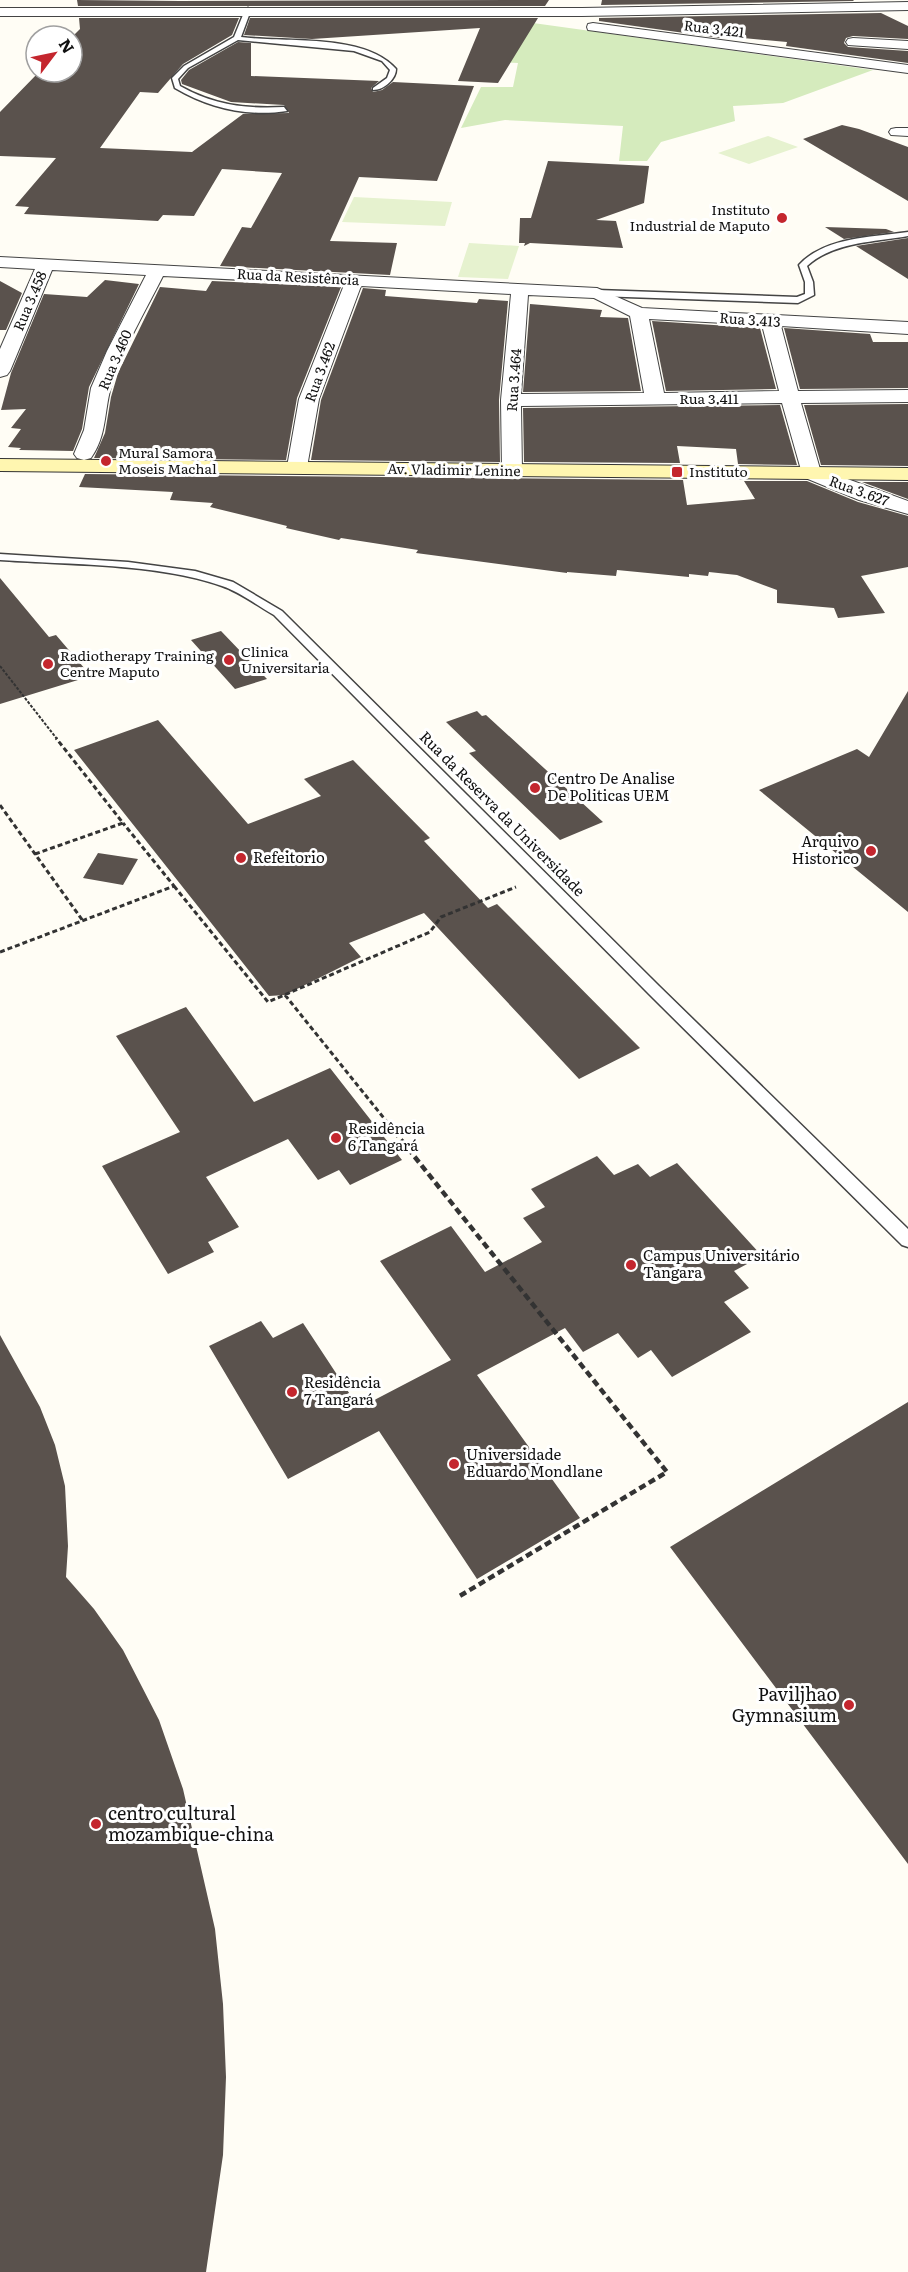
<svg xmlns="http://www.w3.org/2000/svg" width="908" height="2272" font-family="Literata,serif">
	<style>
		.green { fill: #d5ebbd }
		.pitch { fill: #e6f2cf }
		.building { fill: #5a524d }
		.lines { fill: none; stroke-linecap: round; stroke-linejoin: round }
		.service-casing { stroke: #444; stroke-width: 3 }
		.minor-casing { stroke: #444; stroke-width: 2 }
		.secondary-casing { stroke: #333; stroke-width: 2 }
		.path-far2 { stroke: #333; stroke-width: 2; stroke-dasharray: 3 1.5; stroke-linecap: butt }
		.path-far1 { stroke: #333; stroke-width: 3; stroke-dasharray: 5 3; stroke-linecap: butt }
		.path { stroke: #333; stroke-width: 4.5; stroke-dasharray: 7 4; stroke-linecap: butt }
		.service { fill: #fff; fill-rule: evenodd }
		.minor { fill: #fff; fill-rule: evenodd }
		.secondary { fill: #fff6b0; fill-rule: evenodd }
		.poi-dot { fill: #c4262e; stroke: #fff; stroke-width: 2 }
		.labels { text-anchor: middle; stroke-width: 6; stroke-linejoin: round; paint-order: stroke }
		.far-street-label { font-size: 14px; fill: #111; stroke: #fff }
		.far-poi-label { font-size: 14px; fill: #111; stroke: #fff; text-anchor: start }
		.poi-label { font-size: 15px; fill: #111; stroke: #fff; text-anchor: start }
		.street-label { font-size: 15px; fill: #111; stroke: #fff }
		.near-poi-label { font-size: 18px; fill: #111; stroke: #fff; text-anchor: end }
	</style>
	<rect width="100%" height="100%" fill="#fffdf5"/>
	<path class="green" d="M533,23L873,70L783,103L733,106L735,121L661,142L647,161H619L623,126L505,120L461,128L481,87H513L518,63L479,61Z"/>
	<path class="pitch" d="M768,136L798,147L749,164L718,153Z
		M354,197L452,202L445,226L342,222Z
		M469,243L519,246L508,279L458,277Z"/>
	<path class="building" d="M77,0L180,1L549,0L545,6H78Z
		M602,0H853L854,1L601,5Z
		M881,13L908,26V39L853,36L846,38L844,43L848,47L908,51V63L786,46L787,42L722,36L720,38L599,21V18Z
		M79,18H239L232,35L183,64L158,93L140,92L100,148L192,152L243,114L289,113L284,105L231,102L182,84L181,80L189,70L238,42L251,43V76L379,81L371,88L373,92L382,90L393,82L474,86L437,181L359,177L330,241L397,243L390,275L220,266L242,227L251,228L282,173L222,169L194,216L163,215L158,221L24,214L29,207L15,206L56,158L0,156V112L39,72H72V37L80,29Z
		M250,18H538L498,83L458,81L480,28L312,39L244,35Z
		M842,125L859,129L908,147V201L803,139Z
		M548,161L649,166L644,203L596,220L616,221L623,248L530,243L524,246L525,243H519L520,218H531Z
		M825,227L886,229L894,232L844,239Z
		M908,238V279L856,246Z
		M105,280L139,284L89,387L82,429L73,451L19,450L21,448L8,447L21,429L11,428L26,409L1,410L11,373L44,294L87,297Z
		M0,281L22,293L6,330H0Z
		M212,281L341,287L297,398L286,460L94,458L105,433L111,397L118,373L160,287L206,291Z
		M363,288L386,290L385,296L477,303L479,299L508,301L499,400L500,462L311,460L321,400Z
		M530,304L602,310L600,317L628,318L641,391L523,392Z
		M652,321L760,328L776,389L666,391Z
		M784,328L870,334L873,342H908V388L800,389Z
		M908,404V466L821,465L804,405Z
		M780,405L797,465L738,464L736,449L677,446L680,463L524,462L523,408Z
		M85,474L683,480L687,505L755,499L744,481H807L858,502L908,516V567L861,576L885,613L838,618L834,608L777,603V590L737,575L709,572L708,576L689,574V577L617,570L616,576L567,572V573L416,553L418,550L341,538L339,540L286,528L287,526L210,507L213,503L170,500L173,492L79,487Z
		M862,482H908V499Z
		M0,578L49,637L56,635L91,676L0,704Z
		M221,631L267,679L235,689L191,640Z
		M908,691V912L759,790L857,749L869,757Z
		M477,711L482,716L486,715L603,822L560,840L469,753L476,751L446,722Z
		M158,720L248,824L321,796L304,779L353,760L430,838L424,841L488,908L497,904L640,1048L579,1079L424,913L349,943L361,957L285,995L269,996L74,750Z
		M98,853L138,859L123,885L83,878Z
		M186,1007L254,1102L330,1068L402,1160L350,1185L339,1170L318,1180L288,1139L206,1177L239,1227L208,1242L214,1252L168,1274L102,1166L180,1132L116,1036Z
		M597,1156L614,1175L638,1164L650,1177L677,1163L762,1256L734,1271L749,1288L724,1302L751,1332L672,1377L651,1350L638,1358L618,1333L583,1352L565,1328L477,1375L580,1518L477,1579L379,1431L288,1479L209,1346L261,1321L273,1338L303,1323L359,1408L451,1360L380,1261L451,1226L485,1272L542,1242L523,1218L545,1207L531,1189Z
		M0,1335L40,1407L55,1445L65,1486L68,1546L66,1577L94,1609L123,1650L159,1720L183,1789L215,1929L223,2004L226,2077L223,2155L206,2272H0Z
		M908,1402V1864L670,1547Z"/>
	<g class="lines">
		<defs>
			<path id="service" d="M248,8L251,10L241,37C285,43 365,33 396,69C396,79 384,90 373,90V88L387,78L390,70L382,61L354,51L238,40L188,68L178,79L180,86C214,105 245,109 284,107L287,111C247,117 209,108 175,88L172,78L184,66L234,37L245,10Z
				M908,232V236C875,242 833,242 807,266L813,282L814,295L798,303L597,296L593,293L597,290L797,297L805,294V282L799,265C824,237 873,237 908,232Z
				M0,554L128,562L195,571L233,582L282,611L659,986L908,1229V1247L902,1245L649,994L274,615C258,606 240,592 222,586C157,563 69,565 0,560Z"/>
			<path id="minor" d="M908,2V10L582,16H0V8H582Z
				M593,23L908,65V73L588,30L587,27L588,24Z
				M853,38L908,41V49L848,45L846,42L848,39Z
				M896,128H908V136L891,135L889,132L891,129Z
				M0,257L597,288L642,308L908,322V334L781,326L798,391L908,390V402L801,403L820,469L908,501V514L859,500L803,477L782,403L521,406L522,471L519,475L512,477L505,475L502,471L501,400L511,294L361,286L319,399L307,467L304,471L297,473L290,471L287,467L299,399L344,285L163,276C145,312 123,348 111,387C104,411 107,436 91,458L84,460L77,458L74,454L84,430L91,388L107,351L146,275L52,270L10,371L7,375L0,377V349L35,269L0,267ZM528,295L594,298L630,316L644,393L521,394ZM649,319L762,325L779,391L664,393Z"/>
			<path id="secondary" d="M0,459L908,468V480L0,471Z"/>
		</defs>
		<use href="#service" class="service-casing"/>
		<use href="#minor" class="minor-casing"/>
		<use href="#secondary" class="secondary-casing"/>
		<path class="path-far2" d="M0,666L57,739"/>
		<path class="path-far1" d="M0,805L83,921
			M35,854L123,823L56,738
			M174,886L268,1002L430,932L441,917L516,887
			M0,952L174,886L123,823
			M285,995L395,1132"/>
		<path class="path" d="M394,1131L667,1472L458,1597"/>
		<use href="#service" class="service"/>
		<use href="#minor" class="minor"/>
		<use href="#secondary" class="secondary"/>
	</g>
	<g class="poi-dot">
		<circle cx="782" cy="218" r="6"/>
		<circle cx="106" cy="461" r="6"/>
		<rect x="671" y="466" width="12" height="12" rx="3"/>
		<circle cx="229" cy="660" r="6"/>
		<circle cx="48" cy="664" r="6"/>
		<circle cx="535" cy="788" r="6"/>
		<circle cx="871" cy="851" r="6"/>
		<circle cx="241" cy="858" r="6"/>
		<circle cx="336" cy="1138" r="6"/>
		<circle cx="631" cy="1265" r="6"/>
		<circle cx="292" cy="1392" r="6"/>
		<circle cx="454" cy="1464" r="6"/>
		<circle cx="849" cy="1705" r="6"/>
		<circle cx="96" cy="1824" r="6"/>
	</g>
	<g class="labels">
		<g class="far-street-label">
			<text transform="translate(714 29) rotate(7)" y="5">Rua 3.421</text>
			<text transform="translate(298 277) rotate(3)" y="5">Rua da Resistência</text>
			<text transform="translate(30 301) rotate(-67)" y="5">Rua 3.458</text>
			<text transform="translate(750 320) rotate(4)" y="5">Rua 3.413</text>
			<text transform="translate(115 360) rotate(-67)" y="5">Rua 3.460</text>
			<text transform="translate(320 372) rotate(-70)" y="5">Rua 3.462</text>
			<text transform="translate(514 380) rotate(-86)" y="5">Rua 3.464</text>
			<text x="709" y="404">Rua 3.411</text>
			<text transform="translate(454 470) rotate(1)" y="5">Av. Vladimir Lenine</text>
			<text transform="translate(859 491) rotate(20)" y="5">Rua 3.627</text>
		</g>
		<g class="far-poi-label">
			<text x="770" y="215" text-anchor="end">Instituto<tspan x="770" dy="16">Industrial de Maputo</tspan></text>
			<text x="118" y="458">Mural Samora<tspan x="118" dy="16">Moseis Machal</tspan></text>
			<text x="689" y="477">Instituto</text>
			<text x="241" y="657">Clinica<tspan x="241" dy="16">Universitaria</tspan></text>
			<text x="60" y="661">Radiotherapy Training<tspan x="60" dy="16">Centre Maputo</tspan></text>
		</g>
		<g class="poi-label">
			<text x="547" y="784">Centro De Analise<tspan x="547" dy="17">De Politicas UEM</tspan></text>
			<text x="859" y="847" text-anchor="end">Arquivo<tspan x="859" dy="17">Historico</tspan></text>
			<text x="253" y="863">Refeitorio</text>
			<text x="348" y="1134">Residência<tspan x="348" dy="17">6 Tangará</tspan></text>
			<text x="643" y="1261">Campus Universitário<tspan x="643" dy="17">Tangara</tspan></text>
			<text x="304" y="1388">Residência<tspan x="304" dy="17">7 Tangará</tspan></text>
			<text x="466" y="1460">Universidade<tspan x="466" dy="17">Eduardo Mondlane</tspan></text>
		</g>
		<g class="street-label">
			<text transform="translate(502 814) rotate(45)" y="5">Rua da Reserva da Universidade</text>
		</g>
		<g class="near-poi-label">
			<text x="837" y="1701">Paviljhao<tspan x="837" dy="21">Gymnasium</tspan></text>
			<text x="108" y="1820" text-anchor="start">centro cultural<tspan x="108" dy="21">mozambique-china</tspan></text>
		</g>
	</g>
	<g transform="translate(54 54) rotate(58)"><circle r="28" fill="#ffffff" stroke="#a0a0a0" stroke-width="1.5"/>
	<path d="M0-4.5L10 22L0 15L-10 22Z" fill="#c4262e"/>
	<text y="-9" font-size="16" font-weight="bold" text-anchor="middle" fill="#111111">N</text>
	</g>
</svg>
